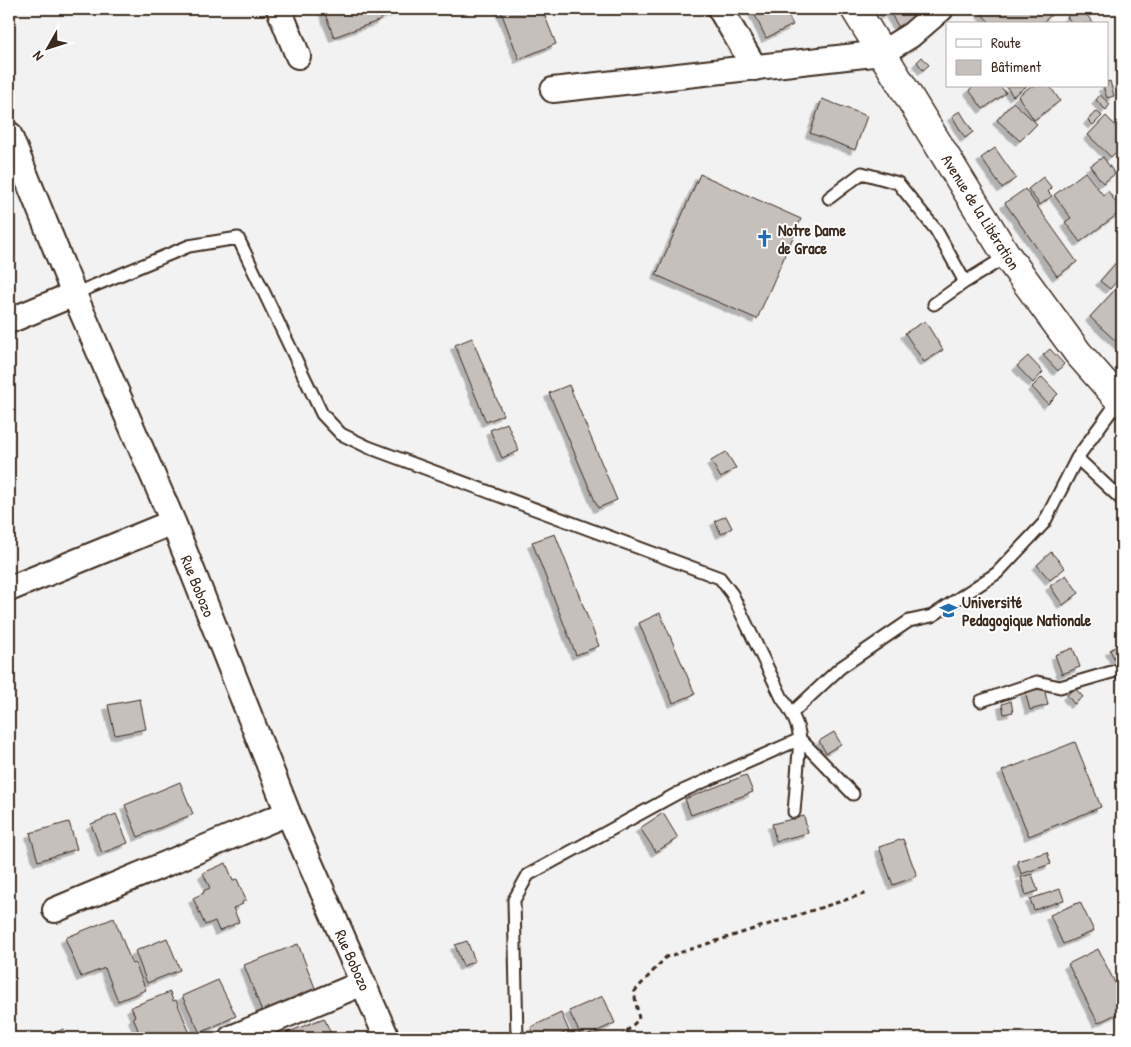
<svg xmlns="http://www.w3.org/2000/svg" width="1131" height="1047" font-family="'Patrick Hand',sans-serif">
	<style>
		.building { fill: #c6c0bd; stroke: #3b2a1e; filter: url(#shadow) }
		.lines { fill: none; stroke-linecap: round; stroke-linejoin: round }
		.service-casing { stroke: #3b2a1e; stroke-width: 15 }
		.minor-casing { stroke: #3b2a1e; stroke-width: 28 }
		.trunk-casing { stroke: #3b2a1e; stroke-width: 31 }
		.path { stroke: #3b2a1e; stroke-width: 3; stroke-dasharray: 5 4; stroke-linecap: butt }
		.service { stroke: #fff; stroke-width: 11 }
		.minor { stroke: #fff; stroke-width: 24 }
		.trunk { stroke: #fff; stroke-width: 28 }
		.labels { text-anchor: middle; stroke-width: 4; stroke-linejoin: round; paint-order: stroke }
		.street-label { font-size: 16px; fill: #3b2a1e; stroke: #fff }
		.poi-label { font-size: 16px; font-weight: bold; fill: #3b2a1e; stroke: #fff; text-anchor: start }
	</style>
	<defs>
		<filter id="shadow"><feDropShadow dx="-4.5" dy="4.5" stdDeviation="0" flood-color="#0004"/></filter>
	</defs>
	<rect width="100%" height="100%" fill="#f3f2f2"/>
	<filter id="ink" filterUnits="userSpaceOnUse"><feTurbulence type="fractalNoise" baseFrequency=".02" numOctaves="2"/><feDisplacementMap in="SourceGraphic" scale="10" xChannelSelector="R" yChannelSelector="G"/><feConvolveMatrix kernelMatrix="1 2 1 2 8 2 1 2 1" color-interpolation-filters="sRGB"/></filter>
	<g filter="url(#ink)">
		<path class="building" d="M323,9H377L381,20L334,37Z
			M381,9H404L384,16Z
			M500,9H542L556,44L519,59Z
			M752,9H785L793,25L766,38Z
			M884,9H919L921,12L901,31L889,11L886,15L883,10Z
			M986,9H1058L1041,24H991L981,13Z
			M1076,9H1082L1094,24H1073L1067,17Z
			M922,57L929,65L923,70L917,62Z
			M1110,81L1114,96L1107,98L1103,86H1107V82Z
			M974,86H1000L1006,93L983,109L969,90Z
			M1006,86H1027L1013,96Z
			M1031,86H1050L1060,101L1034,120L1018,96Z
			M1100,95L1110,104L1106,110L1096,100Z
			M822,99L867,116L855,150L810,133Z
			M1013,102L1037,124L1020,141L997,120Z
			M960,111L973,132L965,138L952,116Z
			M1096,111L1102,116L1093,125L1088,120Z
			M1106,116L1122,132V146L1111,157L1088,135Z
			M995,148L1016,178L1002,188L981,158Z
			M1103,157L1115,174L1103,183L1090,166Z
			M1085,172L1103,195L1108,191L1122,211L1080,242L1065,222L1071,218L1054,195Z
			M700,174L801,219L757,319L656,275Z
			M1043,177L1052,188L1048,192L1052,196L1040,205L1028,189Z
			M1025,189L1077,262L1057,276L1005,203Z
			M1121,257L1122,275L1110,289L1100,281Z
			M1122,282V347L1090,317Z
			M925,321L943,350L924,362L905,333Z
			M472,338L503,415L486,422L455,345Z
			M1050,349L1064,364L1058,371L1043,355Z
			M1028,356L1043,372L1033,383L1017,366Z
			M1042,377L1058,394L1048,404L1032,387Z
			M569,385L617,500L598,508L549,393Z
			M507,423L519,451L502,458L490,430Z
			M726,452L736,468L721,478L711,461Z
			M726,516L732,528L721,534L715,521Z
			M555,534L599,646L576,655L532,542Z
			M1051,552L1065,568L1050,580L1037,565Z
			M1066,575L1079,593L1063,605L1050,586Z
			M660,613L695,694L673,703L639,623Z
			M1122,643V663L1118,666L1110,650Z
			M1073,648L1080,667L1062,674L1055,655Z
			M1044,688L1048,705L1030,710L1025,692Z
			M1075,688L1083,697L1074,704L1067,695Z
			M140,699L146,729L115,735L108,705Z
			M1011,701L1013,712L1004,714L1002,704Z
			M834,732L841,744L826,753L819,741Z
			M1075,742L1101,807L1029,836L1002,771Z
			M746,775L753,792L691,815L685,799Z
			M180,782L193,814L138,837L125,805Z
			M663,813L678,838L656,852L640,828Z
			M116,814L128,843L102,853L91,824Z
			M804,816L808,833L776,841L772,824Z
			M69,822L77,849L38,861L30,833Z
			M903,839L917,876L893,885L879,847Z
			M1047,852L1051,864L1021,874L1017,861Z
			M226,863L233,880L237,879L246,900L242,902L243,904L233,908L239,922L219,931L215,921L205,925L193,898L204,893L203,891L210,888L203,873Z
			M1032,874L1038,891L1026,895L1021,877Z
			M1060,889L1064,900L1034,910L1030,899Z
			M1080,902L1094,931L1063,944L1050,915Z
			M114,918L132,964L135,963L146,990L118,1001L105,968L81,977L65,938Z
			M167,938L180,970L147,983L135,951Z
			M467,941L475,961L463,966L455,945Z
			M298,944L317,993L263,1014L244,965Z
			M1098,949L1122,997V1011L1098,1023L1068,964Z
			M218,980L236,1016L200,1033L182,996Z
			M170,992L173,1001L176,1000L191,1036L185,1038H141L133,1017L135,1016L131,1007Z
			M603,996L615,1023L582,1038L569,1011Z
			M561,1013L569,1031L554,1038H536L531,1027Z
			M324,1018L333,1038H288L286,1033Z
			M64,1029L68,1038H41Z
			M484,1030L487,1038H463Z"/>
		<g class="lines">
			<defs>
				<path id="service" d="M829,198L862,173L898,183L936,230L965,282L1007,256
					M74,294L189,246L238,238L322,414L341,434L368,447L720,578L732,594L782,698C791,711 798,723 800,739L678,793L528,875L514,900L517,1038
					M934,304L965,282
					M1077,458L1122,500
					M981,701L1037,682L1060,687L1122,669
					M792,713L840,668L909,621L932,616L997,573L1044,523L1077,458L1119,400
					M794,812L800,739L853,794"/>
				<path id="minor" d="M279,9L298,56
					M720,9L755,68
					M553,90L882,53L911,35L941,9
					M9,134L74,294L173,522L288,813L387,1038
					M9,321L74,294
					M9,589L173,522
					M55,910L288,813
					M231,1038L363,983"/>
				<path id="trunk" d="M855,9L1007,256L1078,353L1122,403"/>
			</defs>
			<use href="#service" class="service-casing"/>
			<use href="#minor" class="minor-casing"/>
			<use href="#trunk" class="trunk-casing"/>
			<path class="path" d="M620,1038L639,1019L634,992L666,957L867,893"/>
			<use href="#service" class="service"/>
			<use href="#minor" class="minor"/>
			<use href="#trunk" class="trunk"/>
		</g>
	</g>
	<defs>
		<symbol id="church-bare" viewBox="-9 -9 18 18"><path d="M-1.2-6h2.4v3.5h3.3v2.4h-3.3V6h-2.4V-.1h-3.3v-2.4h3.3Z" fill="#1f6fb2" stroke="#fff" stroke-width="2.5" paint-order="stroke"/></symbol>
		<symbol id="university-bare" viewBox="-9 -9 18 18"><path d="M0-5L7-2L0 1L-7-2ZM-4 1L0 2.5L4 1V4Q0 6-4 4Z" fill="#1f6fb2" stroke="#fff" stroke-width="2.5" paint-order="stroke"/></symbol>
	</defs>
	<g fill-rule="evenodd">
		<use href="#church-bare" x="752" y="226" width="25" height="25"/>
		<use href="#university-bare" x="936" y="598" width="25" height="25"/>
	</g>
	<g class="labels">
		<g class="street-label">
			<text transform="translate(981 212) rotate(58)" y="6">Avenue de la Libération</text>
			<text transform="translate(198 586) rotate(68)" y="6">Rue Bobozo</text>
			<text transform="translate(353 960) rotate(66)" y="6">Rue Bobozo</text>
		</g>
		<g class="poi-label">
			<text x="778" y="236">Notre Dame<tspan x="778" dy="18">de Grace</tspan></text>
			<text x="962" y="608">Université<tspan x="962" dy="18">Pedagogique Nationale</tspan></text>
		</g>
	</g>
	<rect width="1131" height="1047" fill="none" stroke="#fff" stroke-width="30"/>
	<rect x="15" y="15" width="1101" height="1017" fill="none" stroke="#3b2a1e" stroke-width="2" filter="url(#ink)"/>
	<rect x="946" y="22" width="162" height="65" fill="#ffffff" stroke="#b1aaa5"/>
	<rect x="956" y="39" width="25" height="8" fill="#ffffff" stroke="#b1aaa5"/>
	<text x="991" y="48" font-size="15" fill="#3b2a1e">Route</text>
	<rect x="956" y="60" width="25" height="15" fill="#c6c0bd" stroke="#b1aaa5"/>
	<text x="991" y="72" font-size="15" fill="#3b2a1e">Bâtiment</text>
	<g transform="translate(48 48) rotate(231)" stroke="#ffffff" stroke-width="4" paint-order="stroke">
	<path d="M0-4L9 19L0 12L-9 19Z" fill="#3b2a1e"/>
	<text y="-8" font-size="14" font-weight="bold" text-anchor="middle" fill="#3b2a1e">N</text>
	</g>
</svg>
